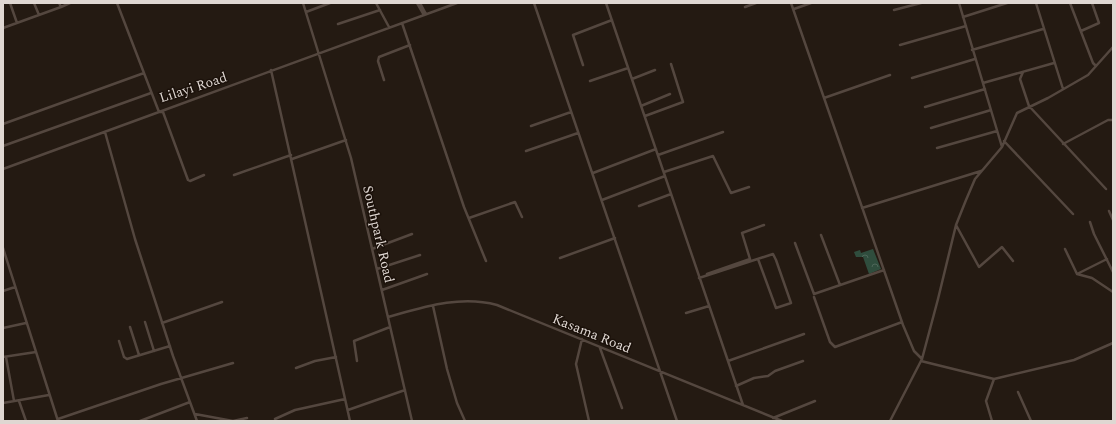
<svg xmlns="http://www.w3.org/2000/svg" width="1116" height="424" font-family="Spectral,serif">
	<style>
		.forest { fill: url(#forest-crowns) }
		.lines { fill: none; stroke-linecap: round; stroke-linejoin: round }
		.minor { stroke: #54473f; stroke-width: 2.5 }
		.labels { text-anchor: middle; stroke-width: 3; stroke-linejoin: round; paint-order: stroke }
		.street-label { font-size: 14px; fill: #dfd7d2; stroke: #1b110a }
	</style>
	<defs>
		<pattern id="forest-crowns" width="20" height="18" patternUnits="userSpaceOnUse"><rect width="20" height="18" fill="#2f4d3d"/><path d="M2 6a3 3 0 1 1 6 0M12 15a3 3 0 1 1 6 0" fill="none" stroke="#4d6658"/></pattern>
	</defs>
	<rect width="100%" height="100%" fill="#241a12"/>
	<path class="forest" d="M873,249L881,269L869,274L863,257H856L854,252L860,250L861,253Z"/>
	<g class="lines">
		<path class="minor" d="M10,3L17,23
			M34,3L39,15
			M117,3L159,112L457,3
			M303,3L351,158L412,421
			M376,3L389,27
			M417,3L424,15
			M420,3L426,14
			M534,3L677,421
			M606,3L743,405
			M791,3L903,325L914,351L922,359
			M1036,3L1063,89
			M1070,3L1093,63L1096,66
			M61,7L70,3
			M745,7L756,3
			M794,9L811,3
			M894,10L921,3
			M306,12L330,3
			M963,17L1007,3
			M402,23L464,207L486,261
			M338,24L380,10
			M3,28L61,7L59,3
			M1081,31L1099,23L1092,3
			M900,45L966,26
			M972,50L1043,29
			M583,65L573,35L612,20
			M271,70L350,421
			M1023,72L1020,79L1029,106L1106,189
			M912,78L975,59
			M632,79L655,70
			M384,80L378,61L379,57L410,45
			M590,81L628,68
			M983,83L1054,63
			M824,98L890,75
			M641,106L670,94
			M925,107L985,89
			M645,116L683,102L671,64
			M3,124L144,73
			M531,126L571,112
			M931,128L991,110
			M105,132L135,239L173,356L197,421
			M1004,141L1073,214
			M1063,144L1108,120H1113
			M3,146L151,93
			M1002,147L1017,113L1048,98L1088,75L1113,47
			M937,148L997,131
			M526,151L578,133
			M658,155L723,132
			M292,159L346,140
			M3,169L159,112H163L188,180L190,181L204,175
			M664,172L713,156L731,193L749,187
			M593,173L656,149
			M234,175L291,155
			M602,200L665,176
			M639,206L671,194
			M862,208L981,171
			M1109,211L1113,220
			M469,218L515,202L522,217
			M1090,222L1094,234L1113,272
			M956,225L979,267L1002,247L1013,261
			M821,235L840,285
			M795,243L814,294L884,270
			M3,248L58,421
			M372,249L412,234
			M1065,249L1077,274L1092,278L1113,292
			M560,258L615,238
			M377,269L420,255
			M707,274L750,259L742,233L764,225
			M1077,274L1107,259
			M699,278L773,254L776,260L791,303L776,308L758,259
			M382,290L427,274
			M3,291L15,287
			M814,297L830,342L835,347L902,322
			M433,306L447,369L457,403L465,421
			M686,313L709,306
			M388,317C424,307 460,295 497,305L782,421
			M145,322L154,351
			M162,323L222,302
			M130,327L139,355
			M3,328L26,323
			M582,339L576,364L589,421
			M119,341L124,357L127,359L170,346
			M600,348L622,408
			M3,357L36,352
			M6,357L14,401
			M357,361L354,341L390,327
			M728,361L804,334
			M921,361L994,379
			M296,368L315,361L336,357
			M736,386L754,378L768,376L775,371L803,361
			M1018,392L1031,421
			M19,401L26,421
			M3,403L49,395
			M348,410L405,390
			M195,414L233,421L247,418
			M773,418L815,401
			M58,419L161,384L233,363
			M275,419L295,410L345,399
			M140,421L190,402
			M890,421L922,359L938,299L956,225L966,200L975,179L1002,147L959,3
			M992,421L986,401L994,379L1074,360L1113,343"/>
	</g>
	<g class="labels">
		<g class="street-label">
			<text transform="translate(193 87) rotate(-18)" y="5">Lilayi Road</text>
			<text transform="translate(379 234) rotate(77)" y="5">Southpark Road</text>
			<text transform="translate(592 333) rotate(22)" y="5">Kasama Road</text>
		</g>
	</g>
	<rect width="1116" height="424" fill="none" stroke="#dfd7d2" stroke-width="8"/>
</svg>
